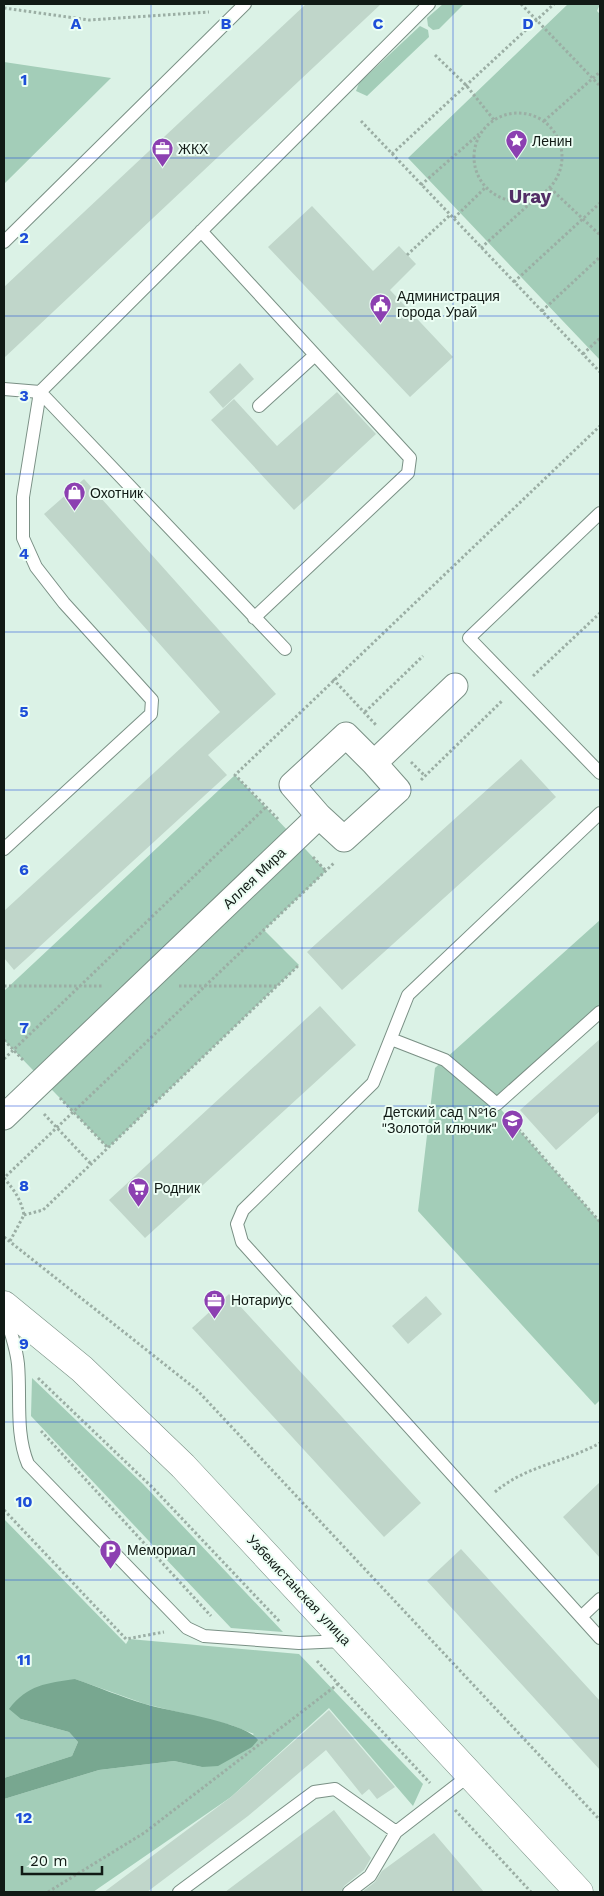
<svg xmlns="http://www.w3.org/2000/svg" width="604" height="1896" font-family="'Work Sans',sans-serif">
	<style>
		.green { fill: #a3cdb8 }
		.water { fill: #78a790 }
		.building { fill: #c0d6ca }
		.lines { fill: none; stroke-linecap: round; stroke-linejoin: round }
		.lane-casing { stroke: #7a9085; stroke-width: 14 }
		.street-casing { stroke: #7a9085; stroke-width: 27 }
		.primary-casing { stroke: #7a9085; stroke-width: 29 }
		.path { stroke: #9baea4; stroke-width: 3; stroke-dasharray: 2.5 2.5; stroke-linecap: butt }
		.lane { stroke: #fff; stroke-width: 12 }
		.street { stroke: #fff; stroke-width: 25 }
		.primary { stroke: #fff; stroke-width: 28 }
		.grid { fill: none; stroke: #1d4ed8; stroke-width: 1; stroke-opacity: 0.55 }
		.labels { text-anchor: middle; stroke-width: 4; stroke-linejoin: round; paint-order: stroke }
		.poi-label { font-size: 14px; fill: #111a15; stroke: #ecfef4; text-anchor: start }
		.street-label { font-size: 14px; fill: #111a15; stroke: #ecfef4 }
		.district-label { font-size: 19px; font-weight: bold; fill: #522e66; stroke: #ecfef4 }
		.grid-label { font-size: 16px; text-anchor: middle; font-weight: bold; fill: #1d4ed8; stroke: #ecfef4; stroke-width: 4; stroke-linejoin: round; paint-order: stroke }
	</style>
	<rect width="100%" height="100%" fill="#dbf2e6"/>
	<path class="green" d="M443,4H464L439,29L433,30L428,26L427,18Z
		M568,4H600L597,11L600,14V360L408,158Z
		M420,26L428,30L429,37L367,96L356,91L359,83Z
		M4,62L111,78L4,184Z
		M235,775L326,871L264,930L299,965L108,1148L4,1040V991Z
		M600,920V1012L497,1105L600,1222V1400L595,1405L418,1211L435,1068Z
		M32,1378L143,1484L283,1632L231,1628L31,1416Z
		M4,1519L126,1644L129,1639L299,1654L423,1784L413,1806L329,1708L231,1797L93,1892H4V1799L99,1770L174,1761L202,1767L254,1734L231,1725L145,1704L75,1679L21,1719L69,1732L78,1742L72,1756L4,1778Z"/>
	<path class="water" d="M75,1679C98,1687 121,1697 145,1704C170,1712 244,1721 258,1740L252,1747L218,1766L202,1767L174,1761L99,1770L4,1799V1778L72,1756L78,1742L69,1732L21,1719L9,1709C27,1685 47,1683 75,1679Z"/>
	<path class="building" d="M306,4H381L4,358V287Z
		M312,206L373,271L399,246L416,264L390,290L453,357L410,397L268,247Z
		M240,363L254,379L223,408L209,392Z
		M337,392L376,434L294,510L211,420L234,399L277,446Z
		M84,479L276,694L208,755L227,775L14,970L4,958V911L220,712L44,514Z
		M521,759L556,797L342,990L307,952Z
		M320,1006L356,1045L145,1238L109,1200Z
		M600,1039V1111L556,1150L520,1110Z
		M229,1294L421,1503L384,1537L192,1328Z
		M426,1296L442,1314L408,1344L392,1326Z
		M600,1482V1558L563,1517Z
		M461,1549L600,1701V1770L427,1581Z
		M329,1710L395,1787L377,1799L369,1789L362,1795L326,1750L248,1816L147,1892H104L231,1797Z
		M334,1810L371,1858L364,1870L344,1886L341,1892H225Z
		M434,1833L484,1892H362L375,1882L382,1871Z"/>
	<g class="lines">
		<defs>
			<path id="lane" d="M201,231L410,458L408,473L254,618
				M4,242L245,4
				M4,389L40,392L285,649
				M259,406L315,355
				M600,513L469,638L600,773
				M600,813L408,995L373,1083L243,1210L237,1224L242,1242L600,1638
				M4,849L151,714L152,700L64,603L36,567L23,538V497L40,392L429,4
				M391,1039L445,1060L497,1104L600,1012
				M4,1312C10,1329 16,1346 18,1364C21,1397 15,1433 28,1464L187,1628L204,1636L299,1643L343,1641
				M581,1617L600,1599
				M179,1892L314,1792L335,1789L396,1832
				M349,1892L370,1876L396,1832L471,1774"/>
			<path id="street" d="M319,816L292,785L346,735L374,763
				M4,1117L319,816L344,839L398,790L374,763L455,686"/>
			<path id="primary" d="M4,1305L82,1369L183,1466L579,1892"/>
		</defs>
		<use href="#lane" class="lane-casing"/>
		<use href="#street" class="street-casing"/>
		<use href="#primary" class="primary-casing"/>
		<path class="path" d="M521,4L600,86
			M4,8L89,20L209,12
			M435,55L466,85L494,120
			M474 157a44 44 0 1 1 88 0a44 44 0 1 1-88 0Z
			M361,121L600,372
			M544,121L600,72
			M392,154L554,4
			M421,185L479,134
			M550,188L600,235
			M454,218L486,187
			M481,248L536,198
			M407,255L450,215
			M514,282L600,203
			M542,311L600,257
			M583,354L600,338
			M533,676L600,613
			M333,679L376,725
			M365,712L423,656
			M411,762L425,776
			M421,780L503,700
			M278,819L235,775L600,426
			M313,857L326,871
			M4,986H103
			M179,986H278
			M4,1040L24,1061
			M4,1059L266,807
			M60,1098L108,1148
			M44,1114L91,1164
			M509,1118L600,1222
			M24,1215L43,1210L299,965
			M4,1237L197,1390L600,1820
			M10,1241L24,1215C21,1199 14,1190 4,1178L335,862
			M38,1378L154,1489L280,1622
			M41,1431L211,1616
			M495,1492C525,1466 566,1462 600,1443
			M4,1510L126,1639L164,1632
			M317,1661L430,1783
			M455,1810L531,1892
			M48,1892L144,1833L338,1684"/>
		<use href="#lane" class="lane"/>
		<use href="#street" class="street"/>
		<use href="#primary" class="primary"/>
	</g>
	<path class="grid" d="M151,4V1892M302,4V1892M453,4V1892M4,158H600M4,316H600M4,474H600M4,632H600M4,790H600M4,948H600M4,1106H600M4,1264H600M4,1422H600M4,1580H600M4,1738H600"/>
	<defs>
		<symbol id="sight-pin" viewBox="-11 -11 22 30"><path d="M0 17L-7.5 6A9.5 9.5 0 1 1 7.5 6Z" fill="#8c40b1" stroke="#ecfef4"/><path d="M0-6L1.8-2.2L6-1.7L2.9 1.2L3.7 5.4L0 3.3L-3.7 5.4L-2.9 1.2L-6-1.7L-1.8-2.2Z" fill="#fff"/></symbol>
		<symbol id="office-pin" viewBox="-11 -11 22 30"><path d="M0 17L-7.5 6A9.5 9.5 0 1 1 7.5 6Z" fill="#8c40b1" stroke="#ecfef4"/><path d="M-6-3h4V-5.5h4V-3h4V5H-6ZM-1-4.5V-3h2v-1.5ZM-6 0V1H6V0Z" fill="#fff"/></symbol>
		<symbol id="civic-pin" viewBox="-11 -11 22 30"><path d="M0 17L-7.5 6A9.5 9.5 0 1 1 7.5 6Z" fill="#8c40b1" stroke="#ecfef4"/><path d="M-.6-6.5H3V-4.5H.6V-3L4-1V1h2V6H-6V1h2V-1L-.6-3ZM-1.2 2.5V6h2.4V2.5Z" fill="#fff"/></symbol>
		<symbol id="shop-pin" viewBox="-11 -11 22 30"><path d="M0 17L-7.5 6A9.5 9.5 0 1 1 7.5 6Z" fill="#8c40b1" stroke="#ecfef4"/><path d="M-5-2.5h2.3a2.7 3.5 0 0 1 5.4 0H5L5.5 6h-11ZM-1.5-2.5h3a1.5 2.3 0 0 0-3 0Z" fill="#fff"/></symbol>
		<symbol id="school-pin" viewBox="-11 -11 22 30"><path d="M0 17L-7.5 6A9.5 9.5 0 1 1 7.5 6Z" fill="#8c40b1" stroke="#ecfef4"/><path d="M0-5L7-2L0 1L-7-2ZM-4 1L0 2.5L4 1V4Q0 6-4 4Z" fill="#fff"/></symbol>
		<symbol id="supermarket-pin" viewBox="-11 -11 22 30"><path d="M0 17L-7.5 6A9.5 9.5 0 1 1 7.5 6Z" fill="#8c40b1" stroke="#ecfef4"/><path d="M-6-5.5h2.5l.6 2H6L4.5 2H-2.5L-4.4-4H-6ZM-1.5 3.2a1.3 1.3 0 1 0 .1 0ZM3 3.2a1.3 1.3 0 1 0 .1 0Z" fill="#fff"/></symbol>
		<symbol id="parking-pin" viewBox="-11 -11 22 30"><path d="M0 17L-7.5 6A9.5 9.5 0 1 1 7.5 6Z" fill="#8c40b1" stroke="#ecfef4"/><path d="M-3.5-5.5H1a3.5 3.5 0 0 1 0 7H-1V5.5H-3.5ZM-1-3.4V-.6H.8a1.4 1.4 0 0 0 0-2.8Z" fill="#fff"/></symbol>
	</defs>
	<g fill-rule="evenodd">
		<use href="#sight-pin" x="504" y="128" width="25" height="34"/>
		<use href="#office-pin" x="150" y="136" width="25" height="34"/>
		<use href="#civic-pin" x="368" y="292" width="25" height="34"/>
		<use href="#shop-pin" x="62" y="480" width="25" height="34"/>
		<use href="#school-pin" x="500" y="1108" width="25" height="34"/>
		<use href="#supermarket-pin" x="126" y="1176" width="25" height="34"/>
		<use href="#office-pin" x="202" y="1288" width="25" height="34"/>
		<use href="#parking-pin" x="98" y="1538" width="25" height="34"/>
	</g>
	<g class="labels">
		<g class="poi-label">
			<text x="532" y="146">Ленин</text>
			<text x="178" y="154">ЖКХ</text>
			<text x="397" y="301">Администрация<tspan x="397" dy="16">города Урай</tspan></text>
			<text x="90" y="498">Охотник</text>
			<text x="497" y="1117" text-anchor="end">Детский сад №16<tspan x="497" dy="16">"Золотой ключик"</tspan></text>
			<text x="154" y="1193">Родник</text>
			<text x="231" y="1305">Нотариус</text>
			<text x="127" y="1555">Мемориал</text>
		</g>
		<g class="street-label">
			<text transform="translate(254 878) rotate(-44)" y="5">Аллея Мира</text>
			<text transform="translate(299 1590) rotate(47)" y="5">Узбекистанская улица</text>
		</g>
		<g class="district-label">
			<text x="530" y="203">Uray</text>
		</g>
	</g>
	<g class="grid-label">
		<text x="76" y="29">A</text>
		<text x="226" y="29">B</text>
		<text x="378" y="29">C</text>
		<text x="528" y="29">D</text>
		<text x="24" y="85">1</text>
		<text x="24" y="243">2</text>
		<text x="24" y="401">3</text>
		<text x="24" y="559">4</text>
		<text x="24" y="717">5</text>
		<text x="24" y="875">6</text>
		<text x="24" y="1033">7</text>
		<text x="24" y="1191">8</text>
		<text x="24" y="1349">9</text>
		<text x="24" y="1507">10</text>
		<text x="24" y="1665">11</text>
		<text x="24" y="1823">12</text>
	</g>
	<rect width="604" height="1896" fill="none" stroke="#111a15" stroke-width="10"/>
	<path d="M22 1866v8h80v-8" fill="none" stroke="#111a15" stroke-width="2.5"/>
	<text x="30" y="1866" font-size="15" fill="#111a15" stroke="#ecfef4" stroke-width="4" paint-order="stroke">20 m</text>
</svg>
